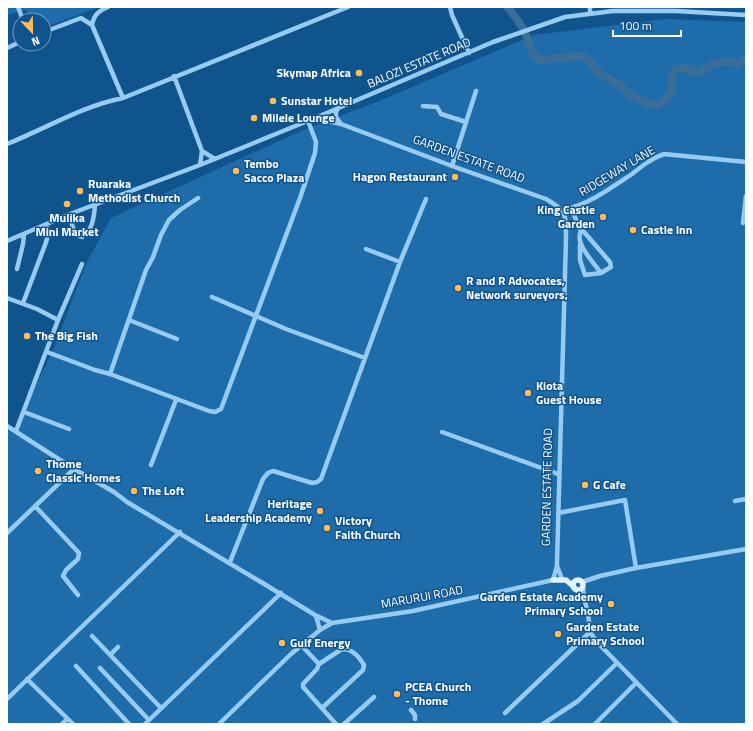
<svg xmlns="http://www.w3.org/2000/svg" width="753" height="731" font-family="'Titillium Web',sans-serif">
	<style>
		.green { fill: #1e6daa }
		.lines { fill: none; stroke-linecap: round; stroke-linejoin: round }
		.river { stroke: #3a6d97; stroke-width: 8 }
		.minor { stroke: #97cbf2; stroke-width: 4.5 }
		.major { stroke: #e3f1ff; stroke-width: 5.5 }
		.poi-dot { fill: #ffbc59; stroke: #10548d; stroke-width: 1.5 }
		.labels { text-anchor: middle; stroke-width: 3; stroke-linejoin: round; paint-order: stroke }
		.street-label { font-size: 12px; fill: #fff; stroke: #10548d }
		.poi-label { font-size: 12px; font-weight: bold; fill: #fff; stroke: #10548d; text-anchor: start }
	</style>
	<rect width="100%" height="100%" fill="#10548d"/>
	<path class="green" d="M7,7H99L44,28V20H32L26,10L7,15Z
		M666,19L746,22V724H7V430L13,433L54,348L86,264L111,218L301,131L377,102L534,35Z"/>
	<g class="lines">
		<path class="river" d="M507,7L511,11L523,28
			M526,35L532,53L539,60L582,56L589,60L600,74L620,85L627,93L647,103L655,106L663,102L672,91L671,77L676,69L684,68L698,73C711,64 722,58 738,64L743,60H746"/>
		<path class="minor" d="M18,7L23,20
			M450,7L452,15L469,53
			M590,13V7
			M92,25C94,14 99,11 108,7
			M44,32L81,18L92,25L123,98
			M7,48L20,42
			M174,76L202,151L200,165
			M423,106L437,107L441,114L466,122
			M338,108C334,115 336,118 341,124
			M315,118L493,42L565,17L613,11H676L746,15
			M7,144C45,129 82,106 123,98L348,7
			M202,151L215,159
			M452,166L476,91
			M571,208L577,222
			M563,210C588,205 611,188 632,174C642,166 652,158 664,154L746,162
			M70,214C72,223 72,235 82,237C93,231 94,216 95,205
			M743,223L746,196
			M579,227L581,231L584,232L610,262L611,267L601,273C594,263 574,243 581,231
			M7,241L70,214L200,165L315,118L341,124L452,166L546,199C567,211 566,214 566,238L557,563V566L562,579
			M580,245V260L585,275L601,273
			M366,249L400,262
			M17,269L23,244L24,234
			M212,297L286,329L365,358
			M7,298L37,309L58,320
			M23,303L45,245L47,239V224
			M129,320L177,339
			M47,352L95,370L110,374L146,270L153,257L161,235L169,220L180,210L198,198
			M110,374L209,411L215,412L221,409L300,198L315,153L316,142L308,121
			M24,412L69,429
			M7,426L74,469L114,492L127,502L261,582L315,615L332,623
			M16,431L58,320L82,264
			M442,432L558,474
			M151,465L176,400
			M735,501L746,499
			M35,506L79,553L78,559L66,570L63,576L78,595
			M558,513L625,500L636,568
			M7,533L74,469
			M230,562L263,479L268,473L273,471L312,483L317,482L321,479L400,262L426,199
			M582,582L600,576L636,568L746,549
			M583,586L584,598
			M576,589L584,598L588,613L590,632L597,642L677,724
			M316,616L320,630
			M92,636L161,708
			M301,645L319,664L317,669L303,684V687L336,724
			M110,655L118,647
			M319,664L342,649C353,649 359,657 364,665L363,670L322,708
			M76,666L129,724
			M100,668L149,720
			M27,679L73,724
			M7,699L180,532
			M411,710L415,715V719
			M505,713L590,632
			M62,724L67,719
			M145,724L281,593
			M219,724L291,654L320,630L332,623L413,611L553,580L557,566
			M344,724L374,697
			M543,724L578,701L617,663
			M595,724L636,683"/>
		<path class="major" d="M553,580H566L574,587
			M573 585a5 5 0 1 1 10 0a5 5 0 1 1-10 0Z"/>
	</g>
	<g class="poi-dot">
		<circle cx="359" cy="73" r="4"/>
		<circle cx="273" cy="101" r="4"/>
		<circle cx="254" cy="118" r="4"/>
		<circle cx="236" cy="171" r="4"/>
		<circle cx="455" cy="177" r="4"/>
		<circle cx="80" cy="191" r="4"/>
		<circle cx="67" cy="204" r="4"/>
		<circle cx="603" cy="217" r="4"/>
		<circle cx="633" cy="230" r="4"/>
		<circle cx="458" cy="288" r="4"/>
		<circle cx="27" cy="336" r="4"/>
		<circle cx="528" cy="393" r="4"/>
		<circle cx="38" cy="471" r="4"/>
		<circle cx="585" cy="485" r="4"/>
		<circle cx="134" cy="491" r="4"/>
		<circle cx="320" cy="511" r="4"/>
		<circle cx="327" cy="528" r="4"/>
		<circle cx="611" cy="604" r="4"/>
		<circle cx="558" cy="634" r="4"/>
		<circle cx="282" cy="643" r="4"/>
		<circle cx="397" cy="694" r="4"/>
	</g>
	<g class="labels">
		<g class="street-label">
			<text transform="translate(419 63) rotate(-23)" y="4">BALOZI ESTATE ROAD</text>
			<text transform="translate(469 159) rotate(20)" y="4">GARDEN ESTATE ROAD</text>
			<text transform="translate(617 171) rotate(-31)" y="4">RIDGEWAY LANE</text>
			<text transform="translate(547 487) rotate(-89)" y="4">GARDEN ESTATE ROAD</text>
			<text transform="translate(422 597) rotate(-10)" y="4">MARURUI ROAD</text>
		</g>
		<g class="poi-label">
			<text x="351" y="77" text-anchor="end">Skymap Africa</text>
			<text x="281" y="105">Sunstar Hotel</text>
			<text x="262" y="122">Milele Lounge</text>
			<text x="244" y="168">Tembo<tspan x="244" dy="14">Sacco Plaza</tspan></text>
			<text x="447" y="181" text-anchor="end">Hagon Restaurant</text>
			<text x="88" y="188">Ruaraka<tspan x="88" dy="14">Methodist Church</tspan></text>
			<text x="595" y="214" text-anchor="end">King Castle<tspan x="595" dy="14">Garden</tspan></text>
			<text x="67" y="222" text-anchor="middle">Mulika<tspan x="67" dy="14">Mini Market</tspan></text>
			<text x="641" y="234">Castle Inn</text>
			<text x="466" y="285">R and R Advocates,<tspan x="466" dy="14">Network surveyors,</tspan></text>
			<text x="35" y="340">The Big Fish</text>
			<text x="536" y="390">Kiota<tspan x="536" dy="14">Guest House</tspan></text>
			<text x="46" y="468">Thome<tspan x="46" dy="14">Classic Homes</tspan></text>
			<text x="593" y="489">G Cafe</text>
			<text x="142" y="495">The Loft</text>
			<text x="312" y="508" text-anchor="end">Heritage<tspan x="312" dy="14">Leadership Academy</tspan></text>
			<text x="335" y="525">Victory<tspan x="335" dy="14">Faith Church</tspan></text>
			<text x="603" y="601" text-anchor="end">Garden Estate Academy<tspan x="603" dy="14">Primary School</tspan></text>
			<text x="566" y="631">Garden Estate<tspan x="566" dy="14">Primary School</tspan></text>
			<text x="290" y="647">Gulf Energy</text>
			<text x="405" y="691">PCEA Church<tspan x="405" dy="14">- Thome</tspan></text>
		</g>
	</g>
	<rect width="753" height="731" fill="none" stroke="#ffffff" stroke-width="16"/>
	<g transform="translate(32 32) rotate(158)"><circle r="19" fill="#10548d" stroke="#7098bb"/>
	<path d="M0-3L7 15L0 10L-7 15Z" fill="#ffbc59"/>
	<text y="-6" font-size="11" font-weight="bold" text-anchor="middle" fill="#ffffff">N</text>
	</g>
	<path d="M613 30v6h68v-6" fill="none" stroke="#ffffff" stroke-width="2"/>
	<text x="619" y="30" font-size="12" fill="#ffffff" stroke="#10548d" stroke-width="3" paint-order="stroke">100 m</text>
</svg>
